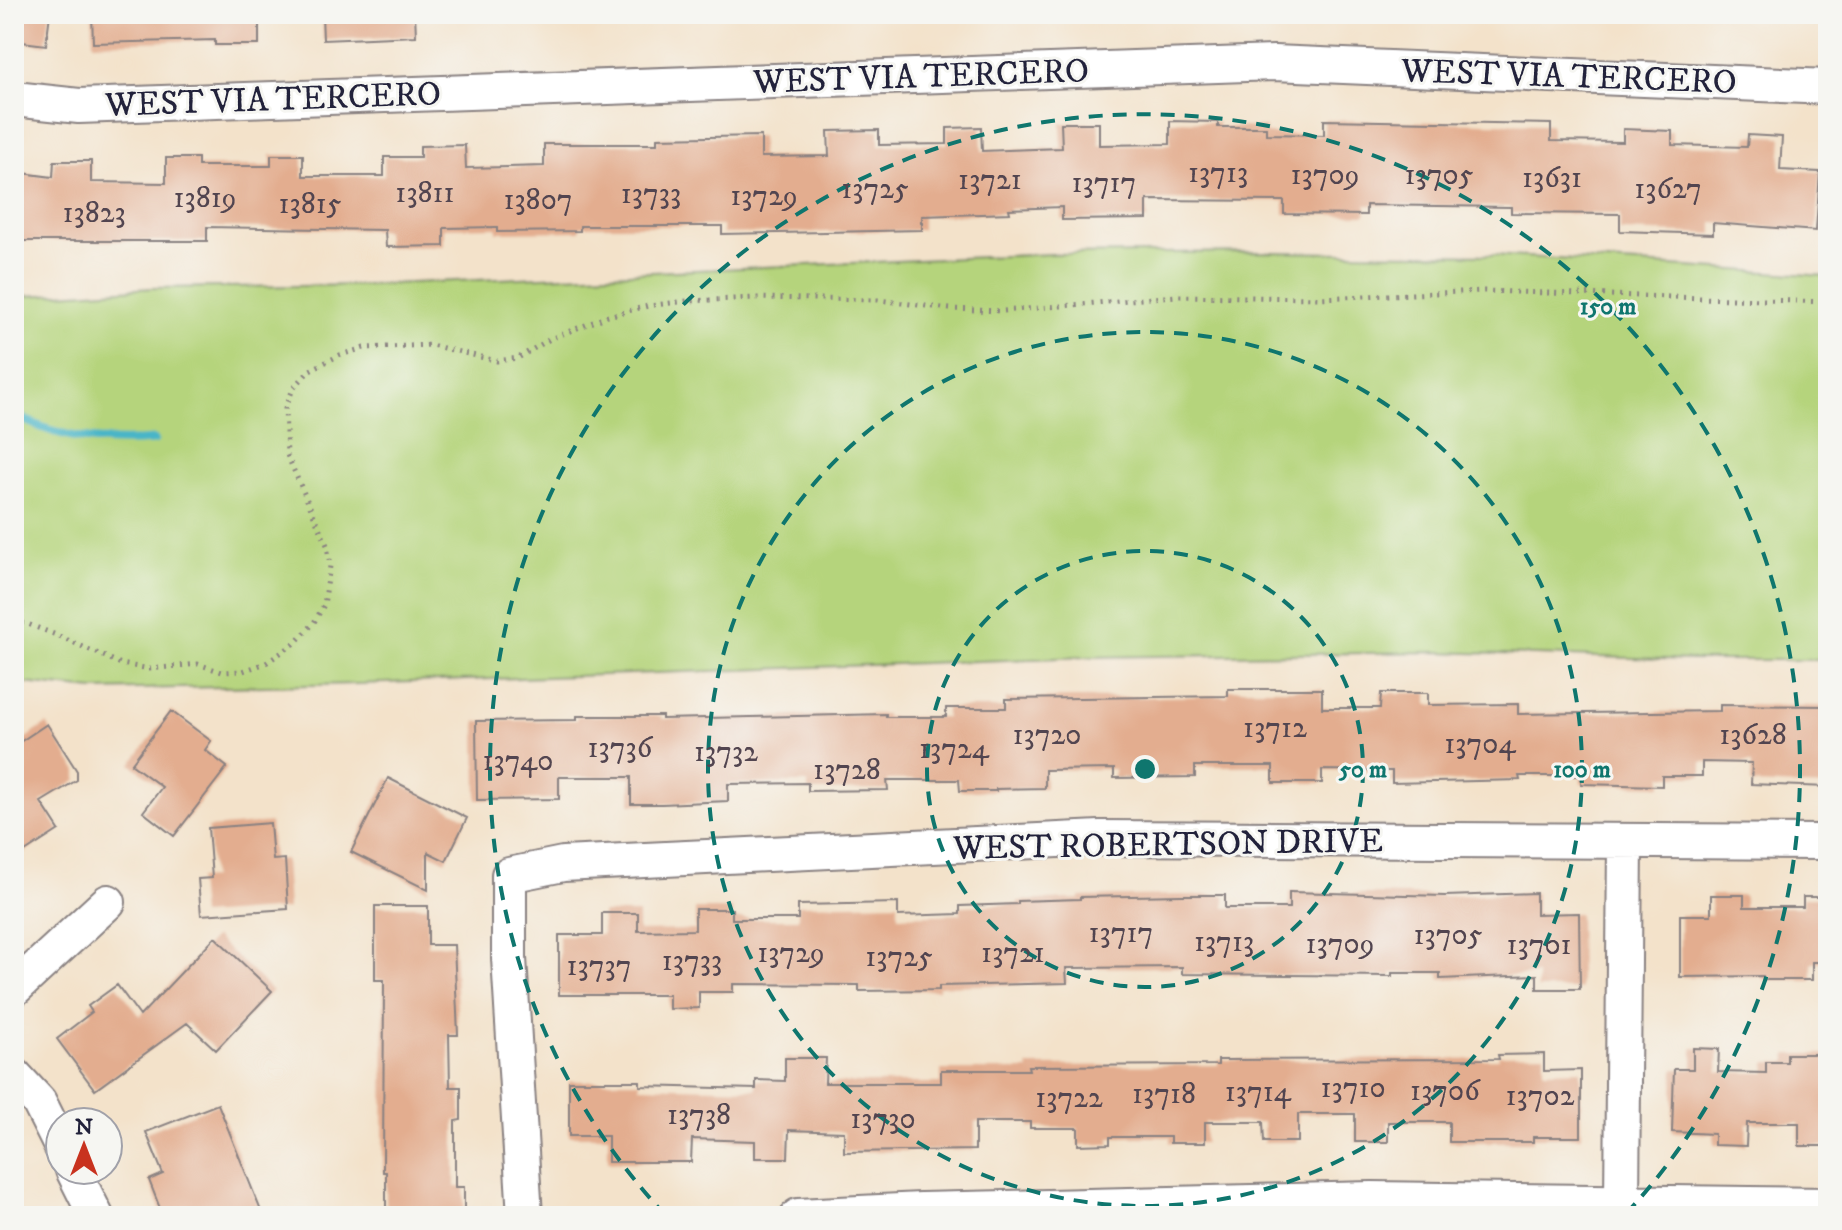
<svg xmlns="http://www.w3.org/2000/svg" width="1842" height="1230" font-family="'IM FELL DW Pica',serif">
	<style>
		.green { fill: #b5d47b; stroke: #6c7b5b; stroke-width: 2 }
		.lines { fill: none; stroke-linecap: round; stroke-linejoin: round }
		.stream { stroke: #4ab5c7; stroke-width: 9 }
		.building { fill: #e3ad8f }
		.street-casing { stroke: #8a8282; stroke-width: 38 }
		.path { stroke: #8a8282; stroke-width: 5; stroke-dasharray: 2 6; stroke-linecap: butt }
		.street { stroke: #fff; stroke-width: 34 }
		.ring { fill: none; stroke: #0f766e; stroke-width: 4; stroke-dasharray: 14 10 }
		.labels { text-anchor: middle; stroke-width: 6; stroke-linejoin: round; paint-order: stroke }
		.number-label { font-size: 30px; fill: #524550 }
		.street-label { font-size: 34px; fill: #22223b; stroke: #f6f6f2 }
		.centre { fill: #0f766e; stroke: #f6f6f2; stroke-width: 4 }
		.ring-label { font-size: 24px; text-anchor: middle; font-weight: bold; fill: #0f766e; stroke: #f6f6f2; stroke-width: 6; stroke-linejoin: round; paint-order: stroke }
	</style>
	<rect width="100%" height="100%" fill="#f6f6f2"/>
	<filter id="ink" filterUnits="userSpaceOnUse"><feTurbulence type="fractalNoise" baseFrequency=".0125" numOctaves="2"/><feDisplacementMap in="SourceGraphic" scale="16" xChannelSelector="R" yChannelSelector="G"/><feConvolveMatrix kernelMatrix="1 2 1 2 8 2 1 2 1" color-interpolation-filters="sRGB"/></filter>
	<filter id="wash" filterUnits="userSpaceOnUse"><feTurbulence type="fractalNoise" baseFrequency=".006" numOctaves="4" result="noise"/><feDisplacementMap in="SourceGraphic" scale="32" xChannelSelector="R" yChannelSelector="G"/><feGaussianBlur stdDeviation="1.8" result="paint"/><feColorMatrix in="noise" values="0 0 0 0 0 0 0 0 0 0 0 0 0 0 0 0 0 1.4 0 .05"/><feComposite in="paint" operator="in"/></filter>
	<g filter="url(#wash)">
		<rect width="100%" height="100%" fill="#f3e2ca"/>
		<path class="green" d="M1270,252L1493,255L1828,276V660H1695L1435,652L1086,657L358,684L94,690L14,682V294L26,296L153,288L367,285L1052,254Z"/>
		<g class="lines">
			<path class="stream" d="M14,414C56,439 106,444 154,440"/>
		</g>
		<g id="blocks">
			<path class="building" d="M14,14H50L46,45L14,41Z
				M92,14H259V45H215V40L93,43Z
				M322,14H415L416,36L323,40Z
				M1324,120L1551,124V141L1623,142V129L1672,131V145L1747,147L1748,135L1782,137L1780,170L1820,172L1816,231L1713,223V234L1620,231V214L1511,213V207L1366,205V215L1284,214V201L1147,200V219L1062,220V207L1009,209L1010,213L922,216V230L722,234V226H580V231L497,232V227L444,228V246L386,247L385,230L207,227V241H14V172L53,177L54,161H91V182L166,183V158H198V166H271V155H303V176H384V157H420V146L465,145L466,168L544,166V144H657V138L761,136V157L829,156L828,131L879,130V145L947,144V128L981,127L982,151L1062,148L1061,123H1099V145L1170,144V121L1218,122V127H1266V134L1324,135Z
				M1228,689H1322V708H1380L1381,693H1428V705L1518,704V714L1720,711V705L1828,706V787L1751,784L1752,763L1702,762V776H1662V786L1581,784V776H1519L1520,780L1392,783V771L1322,770V783H1273V766H1195V777L1114,778V769L1045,770V788L996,789V791H960L959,780H887L888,790L808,791V783L728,784V801L662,804H631V777H559V799L477,800L476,721L577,720V716H662V719L886,714V717H946V708H1006V699L1228,696Z
				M171,711L211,741L205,750L227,767L174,836L143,812L162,787L131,764Z
				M47,724L77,771V780L41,802L59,830L14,859V746Z
				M388,778L467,818L446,861L428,852V890L351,852Z
				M270,823L273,860L285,859L288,909L201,915L198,879L212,878L208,828Z
				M1289,892L1445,896L1536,893V914L1579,913L1580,989H1537V975L1440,979V973H1392V976L1182,974V967L1066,968L1067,983L939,986V990L859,991V985L733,984V992H699V1008L669,1009V995H559V935H602V913H638V931L695,930V909H732V919H798V905L898,903V916L960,914V906L1018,904V901L1080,899V897L1182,895H1225V908H1289Z
				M1711,895H1744V907H1803V897H1828V962H1812V980H1763V976L1680,977V915H1711Z
				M375,906H428V945H454L458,1035H449L450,1087H461V1120L455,1121V1187H464V1216H386V1172H383L384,980H375Z
				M215,937L272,991L216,1050L187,1023L95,1090L57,1039L92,1012L88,1006L117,985L140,1016Z
				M1693,1048L1719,1049L1718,1072L1766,1073V1062H1787V1054H1828V1146H1799V1123H1747L1746,1146L1714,1145V1134L1672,1132L1674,1069H1693Z
				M1544,1054V1071L1581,1070V1137H1533V1142H1449V1122H1388V1142H1355V1114H1298V1142H1264L1263,1122H1205V1143H1170V1137H1110V1144L1078,1145V1128H1030V1122H975V1150L844,1152V1132L789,1130L788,1158H755V1141L692,1139L691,1162H608V1136H569V1081H640V1086L756,1089V1080L785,1081V1058H826L825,1083H941V1070H1029L1028,1066L1218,1065V1060L1499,1059L1498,1055Z
				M218,1104L263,1216H163L149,1180L163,1174L146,1132Z"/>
		</g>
	</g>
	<g filter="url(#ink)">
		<use href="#blocks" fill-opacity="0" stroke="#8a8282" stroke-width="2"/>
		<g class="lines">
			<defs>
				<path id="street" d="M14,99L79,106L1274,63L1828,87
					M14,989L108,902
					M14,1075L39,1102L60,1144
					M73,1170L96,1216
					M1622,1202L1625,841
					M525,1216L509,958V875L563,864L1100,838L1828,842
					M798,1216L921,1210L1372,1199L1828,1205"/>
			</defs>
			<use href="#street" class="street-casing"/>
			<path class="path" d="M14,622L25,623L59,636L121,664L150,669L198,664L222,672L243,671L266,663L294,644L313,624L324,605L330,566L327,545L287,455L285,409L293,389L310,370L340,355L364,348L431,345L497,361L518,358L550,339L608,316L648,306L687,301L757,298L878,300L950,309L1003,311L1176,296L1319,298L1484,291L1828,302"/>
			<use href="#street" class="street"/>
		</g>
	</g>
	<g class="ring">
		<circle cx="1145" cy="769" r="218"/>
		<circle cx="1145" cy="769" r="437"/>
		<path d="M666 1216A655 655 0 1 1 1624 1216"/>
	</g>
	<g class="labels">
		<g class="number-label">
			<text x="1218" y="182">13713</text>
			<text x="1325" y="184">13709</text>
			<text x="1439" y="184">13705</text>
			<text x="1552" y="187">13631</text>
			<text x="990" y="189">13721</text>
			<text x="1104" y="192">13717</text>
			<text x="875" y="198">13725</text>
			<text x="1668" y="198">13627</text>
			<text x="425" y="202">13811</text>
			<text x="651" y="203">13733</text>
			<text x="764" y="205">13729</text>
			<text x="205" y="207">13819</text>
			<text x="538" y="209">13807</text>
			<text x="310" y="213">13815</text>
			<text x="94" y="222">13823</text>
			<text x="1275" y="737">13712</text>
			<text x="1047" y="744">13720</text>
			<text x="1753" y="744">13628</text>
			<text x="1480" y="753">13704</text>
			<text x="620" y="757">13736</text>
			<text x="954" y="758">13724</text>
			<text x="726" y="761">13732</text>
			<text x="518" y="770">13740</text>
			<text x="847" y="779">13728</text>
			<text x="1121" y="942">13717</text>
			<text x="1448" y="944">13705</text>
			<text x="1224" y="951">13713</text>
			<text x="1340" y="953">13709</text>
			<text x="1539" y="954">13701</text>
			<text x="791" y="962">13729</text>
			<text x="1013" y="962">13721</text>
			<text x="899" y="966">13725</text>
			<text x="692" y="970">13733</text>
			<text x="599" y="975">13737</text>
			<text x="1353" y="1097">13710</text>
			<text x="1445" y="1100">13706</text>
			<text x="1258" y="1101">13714</text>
			<text x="1164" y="1103">13718</text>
			<text x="1540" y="1105">13702</text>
			<text x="1069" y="1107">13722</text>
			<text x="699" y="1124">13738</text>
			<text x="883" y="1128">13730</text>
		</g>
		<g class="street-label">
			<text transform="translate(921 75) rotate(-2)" y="12">WEST VIA TERCERO</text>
			<text transform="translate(1569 75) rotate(2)" y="12">WEST VIA TERCERO</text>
			<text transform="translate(273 98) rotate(-2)" y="12">WEST VIA TERCERO</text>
			<text transform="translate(1168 843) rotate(-1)" y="12">WEST ROBERTSON DRIVE</text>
		</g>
	</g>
	<circle cx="1145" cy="769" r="12" class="centre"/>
	<g class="ring-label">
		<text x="1608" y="314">150 m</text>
		<text x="1363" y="777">50 m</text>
		<text x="1582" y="777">100 m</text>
	</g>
	<rect width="1842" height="1230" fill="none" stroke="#f6f6f2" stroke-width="48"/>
	<g transform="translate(84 1146)"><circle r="38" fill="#f6f6f2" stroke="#a1a1a9" stroke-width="2"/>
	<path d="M0-6L14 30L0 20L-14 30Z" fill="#c8321e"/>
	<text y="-12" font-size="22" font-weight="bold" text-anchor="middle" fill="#22223b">N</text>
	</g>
</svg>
